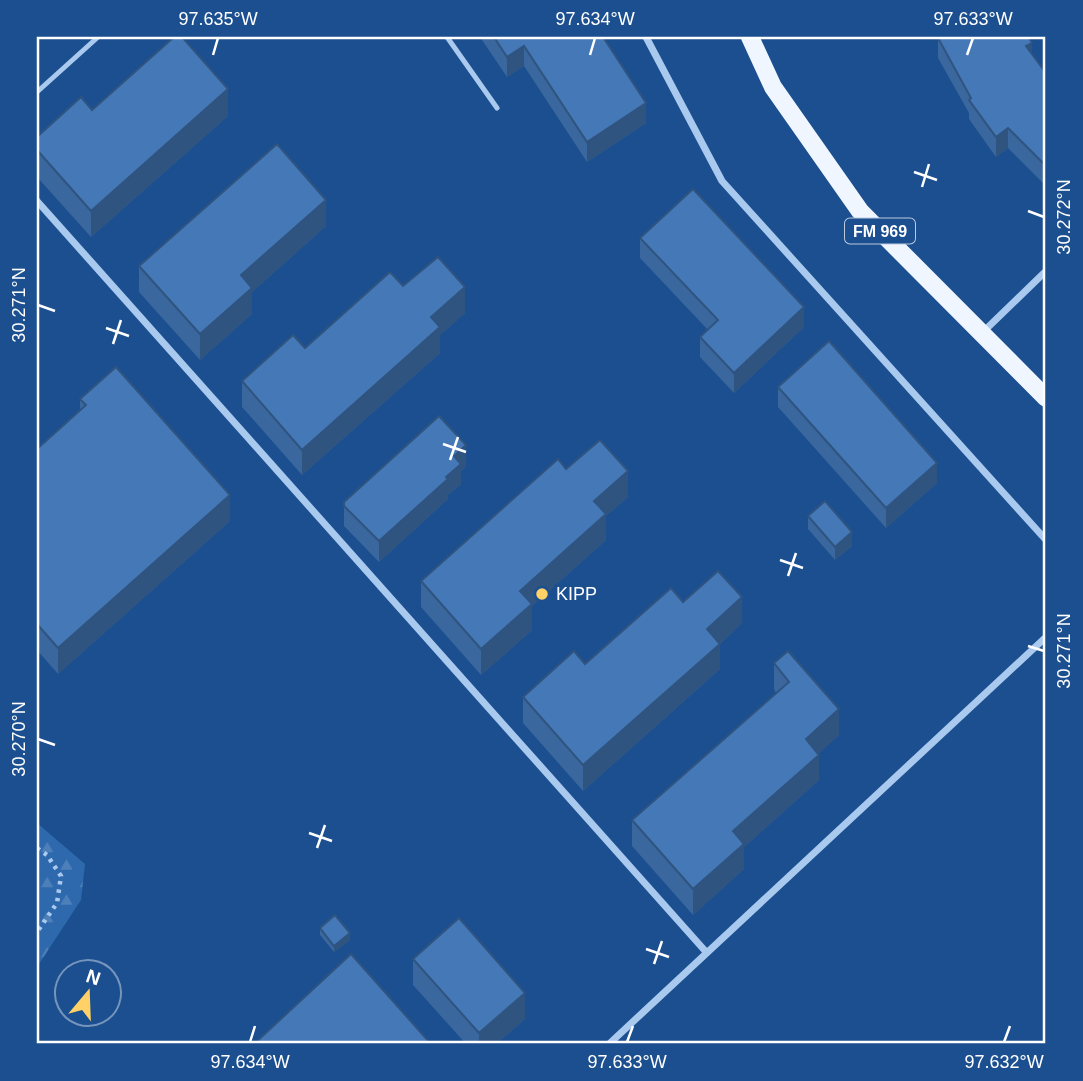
<svg xmlns="http://www.w3.org/2000/svg" width="1083" height="1081" font-family="Arial,sans-serif">
	<style>
		.forest { fill: url(#forest-firs) }
		.lines { fill: none; stroke-linecap: round; stroke-linejoin: round }
		.path { stroke: #a9c9ee; stroke-width: 4.5; stroke-dasharray: 3.5 5; stroke-linecap: butt }
		.lane { stroke: #a9c9ee; stroke-width: 5 }
		.street { stroke: #a9c9ee; stroke-width: 7 }
		.primary { stroke: #f0f6ff; stroke-width: 18 }
		.wall { fill: #3a679d }
		.shaded-wall { fill: #305480 }
		.building { fill: #4478b7; stroke: #305480; stroke-width: 2 }
		.ticks { fill: none; stroke: #fff; stroke-width: 2.5 }
		.poi-dot { fill: #ffd166; stroke: #1b4f8f; stroke-width: 2.5 }
		.labels { text-anchor: middle; stroke-width: 7; stroke-linejoin: round; paint-order: stroke }
		.shield { fill: #1b4f8f; stroke: #bbcadd; stroke-width: 2 }
		.shield-label { font-size: 16px; font-weight: bold; fill: #fff }
		.poi-label { font-size: 18px; fill: #fff; stroke: #1b4f8f; text-anchor: start }
		.neatline { fill: none; stroke: #fff; stroke-width: 2.5 }
		.ticks-label { font-size: 18px; text-anchor: middle; fill: #fff }
	</style>
	<defs>
		<pattern id="forest-firs" width="22" height="20" patternUnits="userSpaceOnUse" patternTransform="scale(1.75)"><rect width="22" height="20" fill="#2e69ad"/><path d="M5 1l3.5 6h-7zM16 11l3.5 6h-7z" fill="#4d80b9"/></pattern>
	</defs>
	<rect width="100%" height="100%" fill="#1b4f8f"/>
	<path class="forest" d="M37,823L85,864L81,900L37,967Z"/>
	<g class="lines">
		<path class="path" d="M37,848L47,855L61,876L57,903L37,932"/>
		<path class="lane" d="M447,37L497,108
			M37,92L98,37"/>
		<path class="street" d="M646,37L722,181L1046,540
			M37,201L707,953
			M982,333L1046,271
			M609,1044L1046,637"/>
		<path class="primary" d="M750,37L773,87L860,211L1046,398"/>
	</g>
	<path class="wall" d="M480,37H603L646,123L587,162L524,66L507,77Z
		M938,38L1032,54L1046,73V186L1008,148L996,157L969,119V113L938,58Z
		M92,110L228,116L91,237L37,177V137Z
		M326,226L252,292V314L200,360L139,292V266Z
		M640,238L804,327L734,393L700,357V337L708,330L640,258Z
		M403,286L465,313L440,335V353L302,475L242,407V381L305,348Z
		M778,387L937,483L886,528L778,407Z
		M80,399L230,521L58,674L37,650V449L80,410Z
		M466,466L461,471V484L448,495V499L379,562L344,526V502Z
		M566,469L628,497L606,516V540L532,606V630L481,675L421,607V581Z
		M808,516L852,546L835,560L808,529Z
		M683,602L742,623L720,644V669L583,791L523,723V697L585,664Z
		M774,663L839,735L818,754L819,780L744,847V869L693,915L632,846V820L776,693L774,689Z
		M320,928L350,940L334,952L320,935Z
		M413,959L525,1019L496,1044H466L413,985Z"/>
	<path class="shaded-wall" d="M1032,43V62L1026,46Z
		M524,46V66L507,77V57Z
		M228,89V116L91,237V211Z
		M646,103V123L587,162V142Z
		M1008,128V148L996,157V137Z
		M326,200V226L252,292V314L200,360V334L241,275Z
		M465,287V313L440,335V353L302,475V450L431,317Z
		M804,307V327L734,393V373Z
		M466,445V466L461,471V484L448,495V499L379,562V541L446,477L454,456Z
		M937,463V483L886,528V508Z
		M628,471V497L606,516V540L532,606V630L481,675V649L520,591L594,501Z
		M230,495V521L58,674V648Z
		M852,532V546L835,560V547Z
		M742,597V623L720,644V669L583,791V765L707,629Z
		M839,709V735L806,765V739Z
		M819,755V780L744,847V869L693,915V889L733,831Z
		M350,933V940L334,952V946Z
		M525,993V1019L496,1044H479V1033Z"/>
	<path class="building" d="M174,37H182L228,89L91,211L37,150V137L81,97L92,110Z
		M494,37H603L646,103L587,142L524,46L507,57Z
		M940,37H1029L1032,43L1026,46L1046,73V166L1008,128L996,137L969,100L971,98L938,38Z
		M277,144L326,200L241,275L252,288L200,334L139,266Z
		M693,189L804,307L734,373L700,337L718,320L640,238Z
		M438,257L465,287L431,317L440,327L302,450L242,381L293,335L305,348L390,272L403,286Z
		M829,341L937,463L886,508L778,387Z
		M116,367L230,495L58,648L37,624V449L86,405L80,399Z
		M439,416L466,445L454,456L461,464L446,477L448,479L379,541L344,506V502Z
		M600,440L628,471L594,501L606,514L520,591L532,604L481,649L421,581L558,459L566,469Z
		M825,501L852,532L835,547L808,516Z
		M718,571L742,597L707,629L720,644L583,765L523,697L574,651L585,664L671,588L683,602Z
		M788,651L839,709L806,739L819,755L733,831L744,844L693,889L632,820L789,682L774,663Z
		M335,915L350,933L334,946L320,928Z
		M459,918L525,993L479,1033L413,959Z
		M351,954L431,1044H254Z"/>
	<path class="ticks" d="M213,55L218,38M590,55L595,38M967,55L973,38M914,172L937,180M922,187L929,164M1028,211L1044,217M38,305L55,311M106,328L129,336M113,344L121,320M443,444L466,452M450,460L458,437M780,560L803,568M788,576L796,553M1028,646L1044,651M38,739L55,745M309,833L332,841M317,848L325,825M646,949L669,957M654,964L662,941M250,1042L255,1026M627,1042L633,1026M1004,1042L1010,1026"/>
	<circle class="poi-dot" cx="542" cy="594" r="7"/>
	<g class="labels">
		<rect class="shield" x="845" y="218.5" width="70" height="25" rx="5"/>
		<g class="shield-label">
			<text x="880" y="237">FM 969</text>
		</g>
		<g class="poi-label">
			<text x="556" y="600">KIPP</text>
		</g>
	</g>
	<rect width="1083" height="1081" fill="none" stroke="#1b4f8f" stroke-width="77"/>
	<g transform="translate(88 993) rotate(19)"><circle r="33" fill="#1b4f8f" stroke="#7695bc" stroke-width="2"/>
	<path d="M0-5L12 26L0 18L-12 26Z" fill="#ffd166"/>
	<text y="-10" font-size="19" font-weight="bold" text-anchor="middle" fill="#ffffff">N</text>
	</g>
	<rect x="38" y="38" width="1006" height="1004" class="neatline"/>
	<g class="ticks-label">
		<text x="218" y="25">97.635°W</text>
		<text x="595" y="25">97.634°W</text>
		<text x="973" y="25">97.633°W</text>
		<text transform="translate(1064 217) rotate(-90)" y="6">30.272°N</text>
		<text transform="translate(19 305) rotate(-90)" y="6">30.271°N</text>
		<text transform="translate(1064 651) rotate(-90)" y="6">30.271°N</text>
		<text transform="translate(19 739) rotate(-90)" y="6">30.270°N</text>
		<text x="250" y="1068">97.634°W</text>
		<text x="627" y="1068">97.633°W</text>
		<text x="1004" y="1068">97.632°W</text>
	</g>
</svg>
